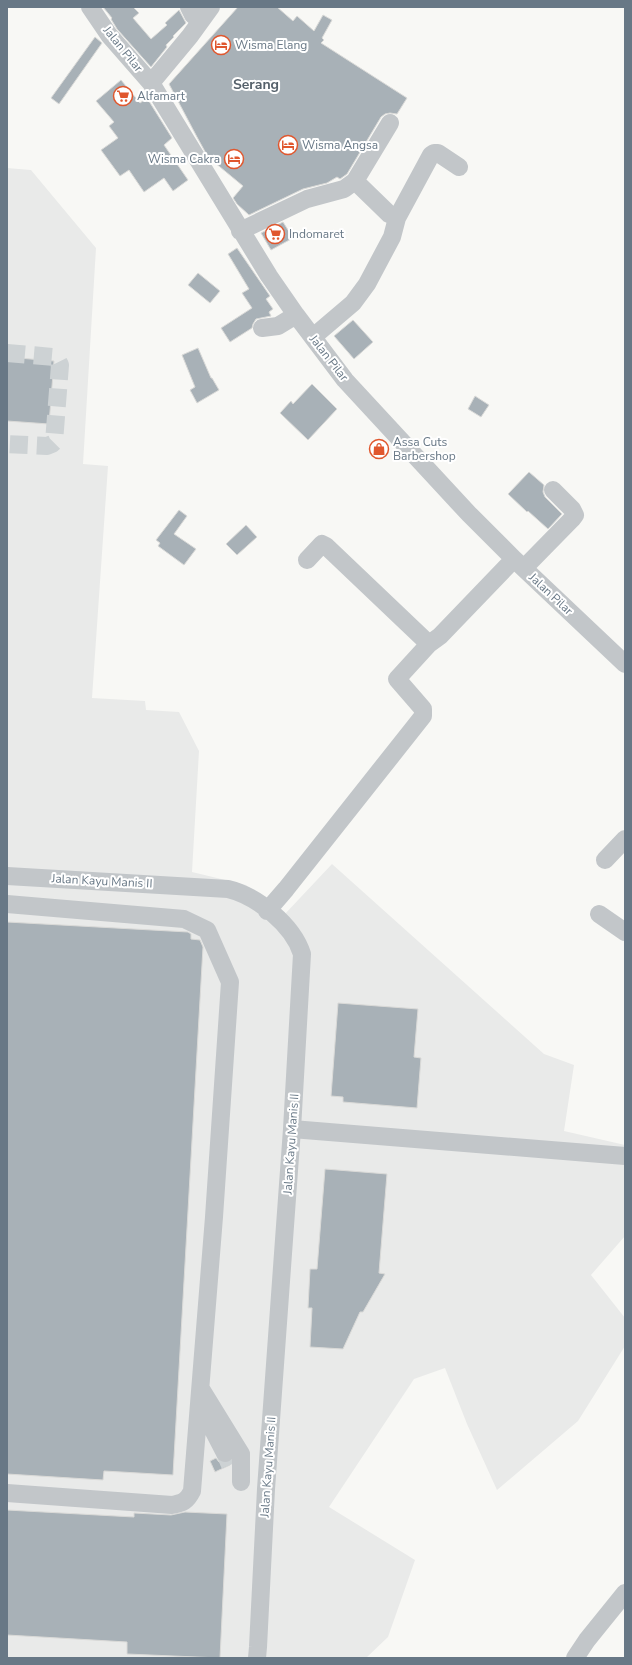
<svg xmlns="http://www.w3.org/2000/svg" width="632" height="1665" font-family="'Nunito Sans',sans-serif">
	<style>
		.built { fill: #e9eae9 }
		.building { fill: #a8b1b7; stroke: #dadad8 }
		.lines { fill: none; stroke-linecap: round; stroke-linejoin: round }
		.minor-tunnel { stroke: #cdd2d4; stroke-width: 18; stroke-dasharray: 18 9; stroke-linecap: butt }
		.minor { stroke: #c2c6c9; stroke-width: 18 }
		.labels { text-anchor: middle; stroke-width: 4; stroke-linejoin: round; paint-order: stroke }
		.poi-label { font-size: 12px; fill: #687886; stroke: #fff; text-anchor: start }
		.street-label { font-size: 12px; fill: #687886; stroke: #fff }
		.quarter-label { font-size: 14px; font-weight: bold; fill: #55616b; stroke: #fff }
	</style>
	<rect width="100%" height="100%" fill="#f8f8f5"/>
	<path class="built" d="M7,168L31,170L96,248L83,464L108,466L92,698L145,701L146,710L179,712L199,751L192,872L246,885L284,915L332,864L544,1054L574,1065L564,1131L625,1145V1236L591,1275L625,1318V1346L578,1421L497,1490L467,1424L445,1368L414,1379L329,1507L415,1560L388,1637L366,1658H7Z"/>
	<path class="building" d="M103,7H133L139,13L133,18L151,39L167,25L165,23L179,10L186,23L173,36L174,37L166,45L167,47L151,67L117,29L111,19L112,18Z
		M238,7H277L293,21L297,16L314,31L323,15L332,20L322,38L324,40L321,43L407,98L397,114L390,113L385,114L381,117L347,174L340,179L337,177L327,183L303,189L249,215L237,204L233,198L243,186L208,157L197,137L169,84Z
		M95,37L102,43L59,104L51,98Z
		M121,80L140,103L147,98L172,138L164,145L188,180L173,191L164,178L144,192L129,170L120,176L101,150L118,138L109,126L114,122L96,101Z
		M283,222L293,238L271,250L261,233Z
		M237,248L270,296L266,299L273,309L269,312L271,316L256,319L253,324L252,328L230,342L221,328L252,308L242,293L249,289L228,254Z
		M198,273L220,291L210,303L188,285Z
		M353,320L373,342L354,359L334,336Z
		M198,348L211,378H212L219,390L197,403L190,390L195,387L182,355Z
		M7,357L54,361L49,424L7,421Z
		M312,384L337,409L308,440L280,413L291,401L293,404Z
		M475,396L489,405L481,417L468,409Z
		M529,472L544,485L543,492L545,497L562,514L548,529L528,511L527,512L508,494Z
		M179,510L187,516L174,534L196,549L184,565L158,546L160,543L156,540Z
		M246,525L257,537L237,555L226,544Z
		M7,922L188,932L191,934V939L200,940L203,947L173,1475L104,1471L103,1480L7,1474Z
		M338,1003L418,1009L414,1057L421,1058L417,1108L343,1102V1097L331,1096Z
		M325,1169L387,1174L379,1273L385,1274L363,1312H360L343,1349L310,1347L312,1308H308L310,1269H317Z
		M216,1458L219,1462L224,1463L230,1462V1465L215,1472L210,1461Z
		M7,1510L134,1517V1513L171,1515L185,1512L227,1514L220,1658L127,1654V1642L7,1635Z"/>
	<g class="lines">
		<path class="minor-tunnel" d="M7,353L53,357L57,359L60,365L54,442L52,444L47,446L7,444
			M225,1453L230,1465"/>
		<path class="minor" d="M90,7L109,35L151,83L269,276L296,315L345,380L469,514L514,559L625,664
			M189,7L193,15L200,21
			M151,83L190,36L211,7
			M355,181L390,123
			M240,231L307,199L344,189L355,181L389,214L397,218
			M262,328L278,326L296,315
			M313,337L353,303L367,284L392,237L397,218L431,155L434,153H438L459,167
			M307,560L322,544L326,546L429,644L440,636L514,559
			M524,568L572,519L575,515L572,509L553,490
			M605,860L625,839
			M7,876L228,889C257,896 293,925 302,954L292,1129L266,1489L258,1647L257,1658
			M7,904L184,919L207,930L230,982L214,1217L192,1491C187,1501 183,1503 172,1505L7,1493
			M267,911L286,889L423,716V709L397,679L429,644
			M599,914L625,932
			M292,1129L625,1156
			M201,1389L241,1454V1482
			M202,1419L211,1426L225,1453
			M575,1658L587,1640L625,1593"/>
	</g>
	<defs>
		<symbol id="hotel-ring" viewBox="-11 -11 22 22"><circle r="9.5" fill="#fff" stroke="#e0572e" stroke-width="1.5"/><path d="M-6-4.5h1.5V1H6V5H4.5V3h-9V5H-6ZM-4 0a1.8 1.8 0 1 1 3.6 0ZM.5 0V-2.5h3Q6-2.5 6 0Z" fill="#e0572e"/></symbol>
		<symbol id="supermarket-ring" viewBox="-11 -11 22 22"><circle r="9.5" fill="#fff" stroke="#e0572e" stroke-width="1.5"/><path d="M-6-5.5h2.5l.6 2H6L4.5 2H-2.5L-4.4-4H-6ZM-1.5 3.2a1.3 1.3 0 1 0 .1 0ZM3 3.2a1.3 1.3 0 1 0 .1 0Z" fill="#e0572e"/></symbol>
		<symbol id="shop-ring" viewBox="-11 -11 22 22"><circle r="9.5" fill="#fff" stroke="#e0572e" stroke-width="1.5"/><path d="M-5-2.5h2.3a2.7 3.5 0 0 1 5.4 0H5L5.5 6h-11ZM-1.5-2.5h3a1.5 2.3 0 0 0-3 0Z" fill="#e0572e"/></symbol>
	</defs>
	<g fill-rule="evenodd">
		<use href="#hotel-ring" x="210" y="34" width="22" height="22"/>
		<use href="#supermarket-ring" x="112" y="85" width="22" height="22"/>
		<use href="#hotel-ring" x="277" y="134" width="22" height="22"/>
		<use href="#hotel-ring" x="223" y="148" width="22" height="22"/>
		<use href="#supermarket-ring" x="264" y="223" width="22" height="22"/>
		<use href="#shop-ring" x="368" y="438" width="22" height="22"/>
	</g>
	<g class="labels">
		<g class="poi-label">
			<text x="235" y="49">Wisma Elang</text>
			<text x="137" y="100">Alfamart</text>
			<text x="302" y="149">Wisma Angsa</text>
			<text x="220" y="163" text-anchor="end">Wisma Cakra</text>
			<text x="289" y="238">Indomaret</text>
			<text x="393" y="446">Assa Cuts<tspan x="393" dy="14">Barbershop</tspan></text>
		</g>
		<g class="street-label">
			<text transform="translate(123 49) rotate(51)" y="4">Jalan Pilar</text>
			<text transform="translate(329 358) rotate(52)" y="4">Jalan Pilar</text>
			<text transform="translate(551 594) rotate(43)" y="4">Jalan Pilar</text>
			<text transform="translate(102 881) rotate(3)" y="4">Jalan Kayu Manis II</text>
			<text transform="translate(291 1144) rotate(-86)" y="4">Jalan Kayu Manis II</text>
			<text transform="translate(268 1467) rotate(-86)" y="4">Jalan Kayu Manis II</text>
		</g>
		<g class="quarter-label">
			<text x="256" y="89">Serang</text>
		</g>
	</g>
	<rect width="632" height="1665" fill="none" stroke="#687886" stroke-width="16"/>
</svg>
